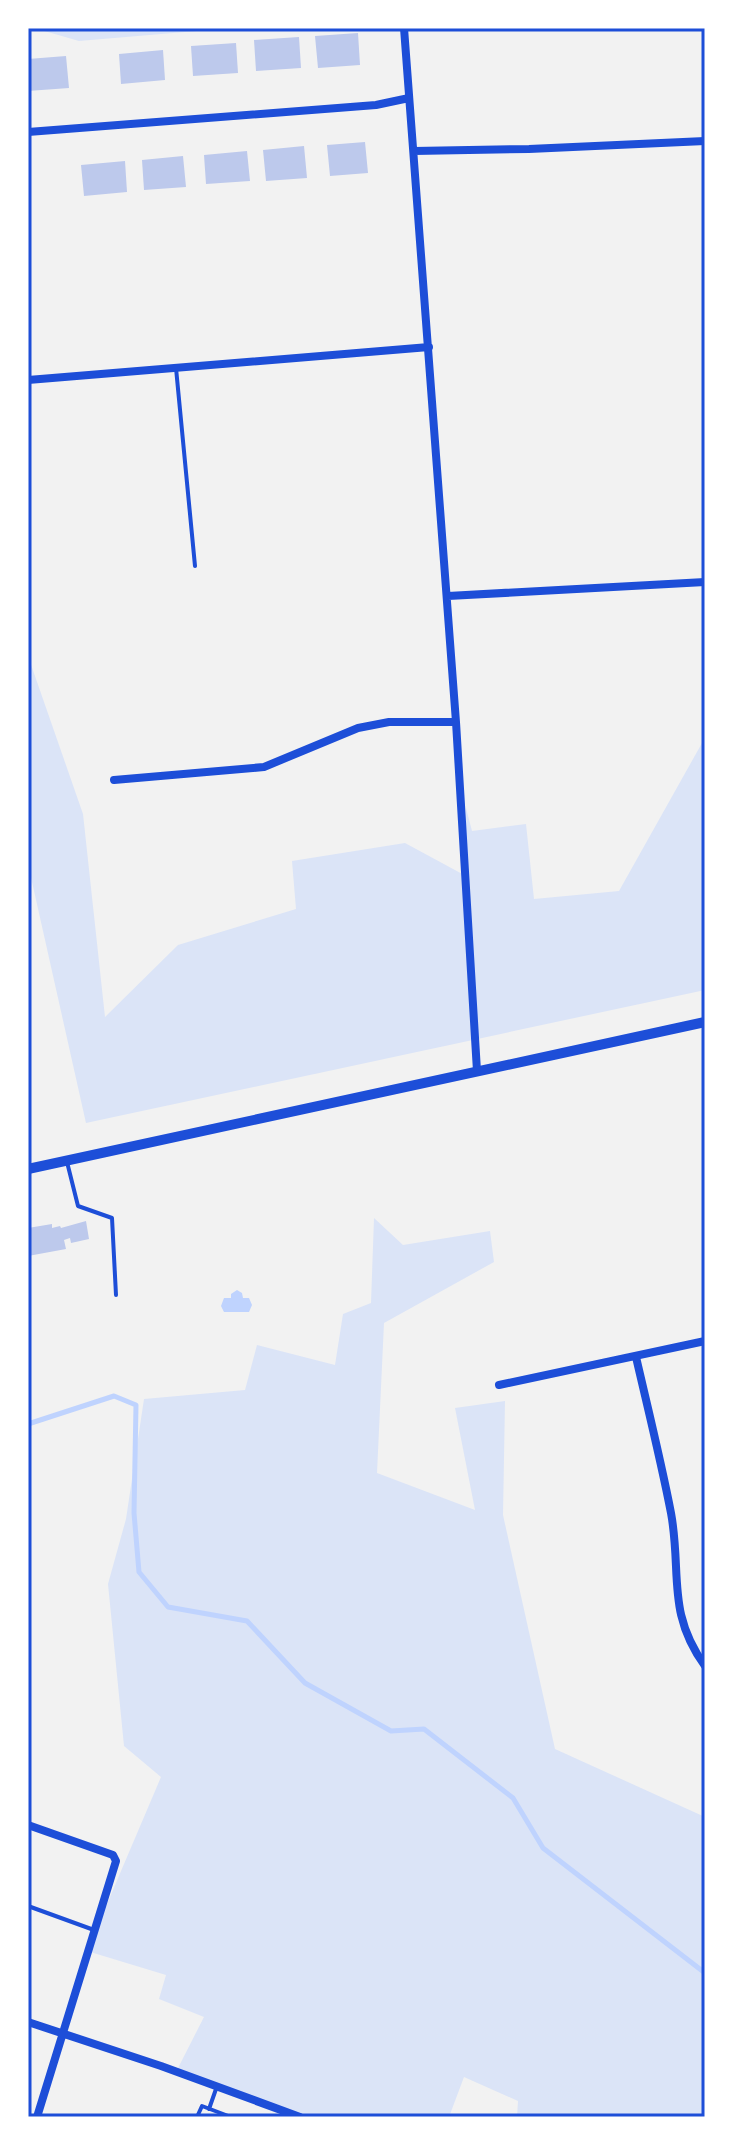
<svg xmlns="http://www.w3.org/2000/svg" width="733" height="2145" font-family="Commissioner,sans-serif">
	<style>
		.green { fill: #dbe4f7 }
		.water { fill: #bfd3fe }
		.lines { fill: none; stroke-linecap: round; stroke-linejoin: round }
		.stream { stroke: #bfd3fe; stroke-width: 5 }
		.building { fill: #bdc9ec }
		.service { stroke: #1d4ed8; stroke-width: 4 }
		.minor { stroke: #1d4ed8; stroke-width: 8 }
		.tertiary { stroke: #1d4ed8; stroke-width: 10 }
		.neatline { fill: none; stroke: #1d4ed8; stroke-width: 3 }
	</style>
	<rect width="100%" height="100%" fill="#f2f2f2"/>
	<path class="green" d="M34,28H232L79,41Z
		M28,656L83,814L105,1017L178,945L296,909L292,861L405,843L466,876V808L472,831L526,824L534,899L619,891L702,743L705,742V990L86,1123L28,864Z
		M374,1218L403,1245L490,1231L494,1262L384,1323L377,1473L475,1510L455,1408L505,1401L503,1515L555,1749L705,1817V2117H517L518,2101L464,2077L449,2117H308L177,2070L204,2017L159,1999L166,1975L87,1951L161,1777L124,1746L108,1584L126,1519L144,1399L245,1390L257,1345L335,1365L343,1314L371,1303Z"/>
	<path class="water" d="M237,1290L242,1293L243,1298H249L252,1305L249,1312H224L221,1306L224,1298H231V1294Z"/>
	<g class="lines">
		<path class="stream" d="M28,1424L114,1396L136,1405L134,1513L139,1572L168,1607L247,1621L305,1683L391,1731L424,1729L513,1798L543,1848L705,1973"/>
	</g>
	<path class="building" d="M358,33L360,65L318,68L315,36Z
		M299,37L301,68L256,71L254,40Z
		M236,43L238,73L193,76L191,46Z
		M163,50L165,80L121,84L119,54Z
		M66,56L69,88L28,91V59Z
		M365,142L368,173L330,176L327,145Z
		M304,146L307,178L266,181L263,150Z
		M247,151L250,181L206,184L204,155Z
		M183,156L186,187L144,190L142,160Z
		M125,161L127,192L84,196L81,165Z
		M86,1221L89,1239L71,1243L70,1238L64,1240L66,1249L28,1256V1228L52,1224V1228L60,1226L61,1228Z"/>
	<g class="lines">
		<path class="service" d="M176,368L195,566
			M67,1162L78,1206L112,1218L116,1295
			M28,1906L94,1930
			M209,2109L216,2089
			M197,2117L202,2106L231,2117"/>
		<path class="minor" d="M404,28L456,722L477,1071
			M28,132L376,105L409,98
			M414,151L529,149L705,141
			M28,380L429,347
			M448,596L705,582
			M114,780L264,767L358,728L389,722H456
			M636,1357C648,1409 661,1461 671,1513C682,1573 666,1612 705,1666
			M499,1385L705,1341
			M28,1825L113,1855L116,1861L37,2117
			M28,2022L161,2066L300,2117"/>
		<path class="tertiary" d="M28,1169L705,1022"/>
	</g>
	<rect width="733" height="2145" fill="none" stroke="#ffffff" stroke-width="60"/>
	<rect x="30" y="30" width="673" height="2085" class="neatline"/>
</svg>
